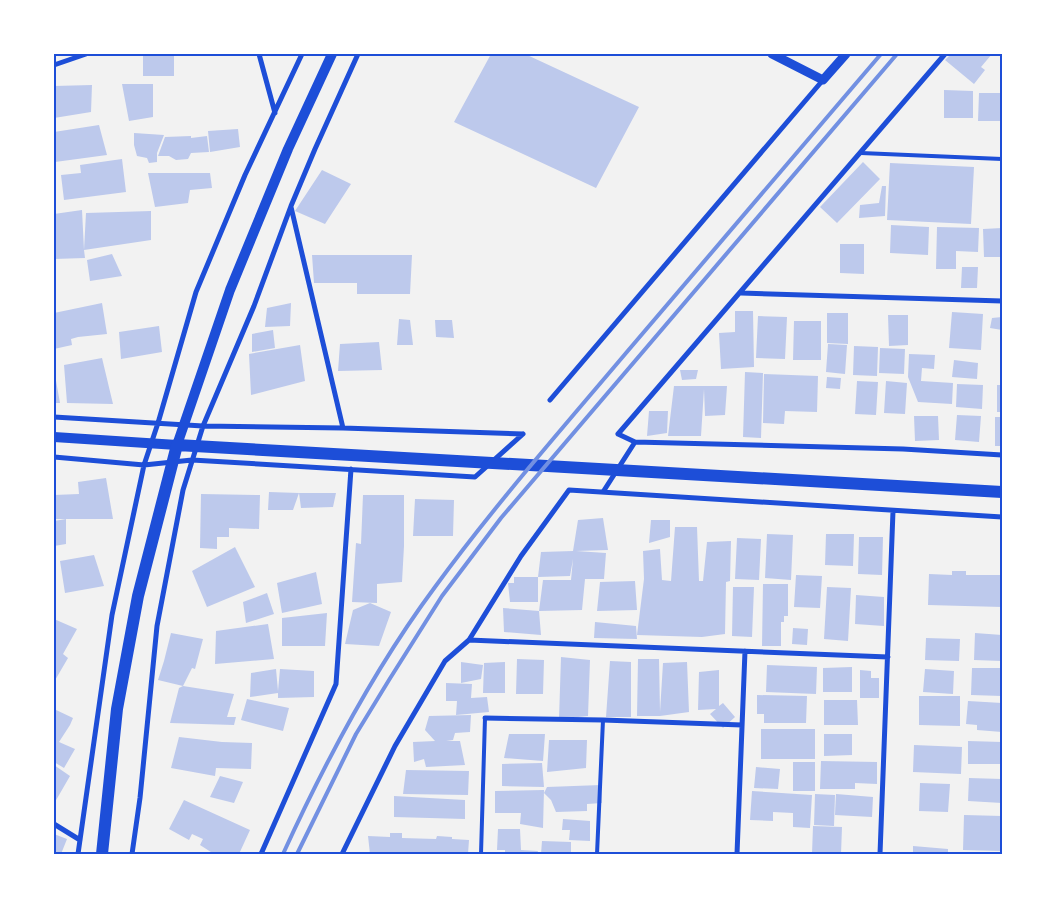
<svg xmlns="http://www.w3.org/2000/svg" width="1056" height="908" font-family="Inter,sans-serif">
	<style>
		.building { fill: #bdc9ec }
		.lines { fill: none; stroke-linecap: round; stroke-linejoin: round }
		.service { stroke: #1d4ed8; stroke-width: 4 }
		.minor { stroke: #1d4ed8; stroke-width: 5 }
		.tertiary { stroke: #1d4ed8; stroke-width: 9 }
		.secondary { stroke: #1d4ed8; stroke-width: 10 }
		.primary { stroke: #1d4ed8; stroke-width: 12 }
		.rail { stroke: #7290e2; stroke-width: 4 }
		.neatline { fill: none; stroke: #1d4ed8; stroke-width: 2 }
	</style>
	<rect width="100%" height="100%" fill="#f2f2f2"/>
	<path class="building" d="M143,54H174V76H143Z
		M491,54H525L639,107L596,188L454,122Z
		M951,54H992L981,67L985,70L974,84L945,60Z
		M122,84H153V117L129,121Z
		M92,85L91,112L54,118V86Z
		M944,90L973,91V118H944Z
		M979,93H1002V121H978Z
		M99,125L107,155L55,162L54,132Z
		M238,129L240,147L210,152L208,131Z
		M134,133L164,135L157,153V162L149,163L147,158L137,156L134,145Z
		M191,136V138L207,136L209,152L191,153L188,159L176,160L169,156H158L165,137Z
		M122,159L126,192L64,200L61,175L81,173L80,165Z
		M863,162L880,179L837,223L820,207Z
		M890,163L974,167L971,224L887,220Z
		M322,170L351,184L325,224L295,211Z
		M148,173H210L212,188L190,190L188,203L155,207Z
		M882,186H886L885,216L859,218L860,205L879,203Z
		M82,210L84,250L86,213L151,211V240L84,250L85,258L54,259V214Z
		M891,225L929,227L928,255L890,253Z
		M937,227L979,228L978,252L956,251V269H936Z
		M1002,228V257H984L983,229Z
		M840,244H864V274L840,273Z
		M112,254L122,276L90,281L87,260Z
		M312,255H412L410,294H357V283H314Z
		M962,267H978L977,288H961Z
		M102,303L107,334L78,337L71,339L72,345L54,349V313Z
		M291,303L290,326L265,327L267,308Z
		M735,311H753L754,367L721,369L719,333L735,332Z
		M952,312L983,314L981,350L949,348Z
		M827,313H848V344L827,343Z
		M888,315H908V345L889,346Z
		M758,316L787,317L785,359L756,358Z
		M1002,317V330L990,328L992,318Z
		M399,319L410,320L413,345H397Z
		M435,320H452L454,338L436,337Z
		M794,321H821V360H793Z
		M159,326L162,352L121,359L119,332Z
		M273,330L275,348L252,352V334Z
		M379,342L382,370L338,371L340,344Z
		M828,344L847,345L845,374L826,372Z
		M300,345L305,381L251,395L249,354Z
		M854,346L878,347L877,376L853,375Z
		M880,348L905,349L904,374L879,373Z
		M909,354L935,355L934,369L922,368L921,381L953,383L952,404L918,402L908,377Z
		M102,358L113,404L67,403L64,365Z
		M954,360L978,363L977,379L952,377Z
		M680,370H698L696,379L682,380Z
		M745,372L763,373L761,438L743,437Z
		M764,374L818,376L817,412L785,411L784,424L763,423Z
		M54,375H55L60,403H54Z
		M827,377L841,378L840,389L826,388Z
		M857,381L878,382L876,415L855,414Z
		M886,381L907,383L905,414L884,413Z
		M957,384L983,385L982,409L956,407Z
		M997,385H1002V412H997Z
		M674,386H727L725,415L705,416L704,389L701,436H668Z
		M649,411H668L667,433L647,436Z
		M957,415L981,416L979,442L955,440Z
		M914,416H938L939,440L915,441Z
		M995,417H1002V446H995Z
		M106,478L113,519H54V495L79,494L78,482Z
		M269,492L299,493H336L333,507L301,508L299,493L293,510H268Z
		M201,494L260,495L259,529L229,528V537H217V549L200,548Z
		M363,495H404V546L402,582L377,584V603L352,602L356,543L361,544Z
		M415,499L454,500L453,536H413Z
		M603,518L608,550L576,551L606,553L604,579H585L582,610L539,611L543,580H571L573,559L570,576L538,577L541,552L573,551L578,520Z
		M66,519V544L54,546V521Z
		M651,520H670V537L649,543Z
		M675,527H697L699,581H703L707,542L731,541L730,581L726,582L725,634L702,637L637,635L644,579L643,551L660,549L662,580L671,581Z
		M767,534L793,535L791,580L765,578Z
		M826,534H854L853,566L825,565Z
		M859,537H883L882,575L858,574Z
		M737,538L761,539L759,580L735,579Z
		M235,547L255,587L207,607L192,571Z
		M94,555L104,586L65,593L60,561Z
		M952,571H966V575H1002V607L928,605L929,574L952,575Z
		M316,572L322,604L282,613L277,583Z
		M796,575L822,576L820,608L794,607Z
		M514,577H538V602H510L508,583H514Z
		M635,581L637,610L597,611L600,582Z
		M763,584H788V616H784V622H781V646H762Z
		M733,587H754L752,637L732,636Z
		M827,587L851,588L848,641L824,639Z
		M267,593L274,614L246,623L243,602Z
		M856,595L884,597V626L855,624Z
		M370,603L391,612L379,646L345,644L353,610Z
		M503,608L539,611L541,635L504,632Z
		M327,613L325,646H282V618Z
		M54,619L77,629L63,654L68,658L54,682Z
		M595,622L636,626L637,639L594,638Z
		M268,624L274,659L215,664L216,631Z
		M793,628L808,629L807,645L792,644Z
		M171,633L203,639L195,669L192,668L183,686L158,680L164,661Z
		M975,633L1002,635V661L974,660Z
		M926,638L960,639L959,661L925,660Z
		M561,657L590,660L588,716L559,719Z
		M517,659L544,660L543,694H516Z
		M638,659H659L660,712L663,663L687,662L689,712L660,716H637Z
		M610,661L631,662V717H606Z
		M461,662L483,665L481,679L461,683Z
		M505,662V693H483L484,663Z
		M767,665L817,667L816,694L766,692Z
		M852,667V692H823V668Z
		M972,668H1002V696L971,695Z
		M276,669L278,691L280,669L314,671V697L278,698V693L250,697L251,673Z
		M925,669L954,671L953,694L923,692Z
		M719,670V706L723,703L735,717L723,728L710,714L716,709L698,710L699,672Z
		M860,670L871,671V678H879V698H860Z
		M446,683L472,684L471,698L487,697L489,712L456,715L457,701H446Z
		M183,686L234,694L227,717H236L234,725L170,723L179,688Z
		M757,695L807,696L806,723H764V714H757Z
		M919,696H960V726L919,725Z
		M247,699L289,708L283,731L241,720Z
		M824,700H857L858,725H824Z
		M968,701L1002,703V732L977,730V725L966,724Z
		M54,709L73,718L70,725L59,742L75,749L64,768L54,762Z
		M471,715L470,732L455,733L453,740L446,741H460L465,765L426,767L424,759L414,762L413,742L435,741L425,730L429,716Z
		M761,729H815V759H761Z
		M509,734H545L543,761L504,758Z
		M824,734H852V755L824,756Z
		M179,737L222,742L252,743L251,769L216,768L215,776L171,768Z
		M549,740H587L586,768L547,772Z
		M968,741L1002,742V764H968Z
		M914,745L962,747L961,774L913,772Z
		M821,761L877,762V784L855,783V789H820Z
		M793,762H815V791H793Z
		M542,763L544,787L502,786V764Z
		M54,765L70,776L55,802H54Z
		M756,767L780,769L778,789L754,788Z
		M406,770L469,771L468,795L403,794Z
		M220,776L243,782L234,803L210,797Z
		M969,778L1002,779V803L968,801Z
		M920,783L950,784L948,812L919,811Z
		M601,785L602,803L587,804V811L556,812L551,800L544,793L547,787Z
		M544,790L543,828L520,824L521,813H495V791Z
		M752,791L812,795L810,828L793,827V813L773,812V821L750,820Z
		M815,794L835,795L834,826L814,825Z
		M836,794L873,797L872,817L835,815Z
		M394,796L465,800V819L394,817Z
		M184,800L250,830L239,854H214L200,845L203,839L192,834L189,840L169,829Z
		M964,815L1002,816L1001,851L963,850Z
		M563,819L590,821V841L569,840L570,830H562Z
		M813,826L842,827L841,854H812Z
		M498,829H520L521,850L538,851L537,854H505V850H497Z
		M390,833H402V838L436,839L437,836L452,837V839L469,840L468,854H370L368,836L390,837Z
		M54,834L67,839L61,854H54Z
		M542,841L571,842V854H541Z
		M913,846L948,849V854H913Z"/>
	<g class="lines">
		<path class="service" d="M861,153L1002,159
			M481,854L485,718
			M597,854L603,720"/>
		<path class="minor" d="M259,54L275,113
			M945,54L618,434L635,442L903,449L1002,455
			M54,65L86,54
			M291,207L343,428
			M741,293L1002,301
			M550,400L823,80
			M54,417L203,426L343,428L523,434
			M54,457L144,465L192,460L475,477L523,434
			M603,492L635,442
			M469,640L888,657
			M485,718L603,720L742,725
			M54,824L80,840
			M78,854L112,615L144,465L158,423L196,292L245,175L302,54
			M132,854L140,798L157,626L183,490L203,426L254,306L291,206L315,149L358,54
			M261,854L336,684L351,469
			M342,854L395,746L445,661L469,640L521,556L569,490L1002,517
			M737,854L745,651
			M880,854L893,511"/>
		<path class="tertiary" d="M772,54L823,80L846,54"/>
		<path class="secondary" d="M54,437L177,445L230,290L288,149L332,54"/>
		<path class="primary" d="M102,854L117,709L138,596L177,445L1002,492"/>
		<path class="rail" d="M283,854C325,762 374,669 435,587C494,506 561,430 626,353C711,254 796,154 881,54
			M297,854L356,734L389,680L442,596L501,518L897,54"/>
	</g>
	<rect width="1056" height="908" fill="none" stroke="#ffffff" stroke-width="110"/>
	<rect x="55" y="55" width="946" height="798" class="neatline"/>
</svg>
